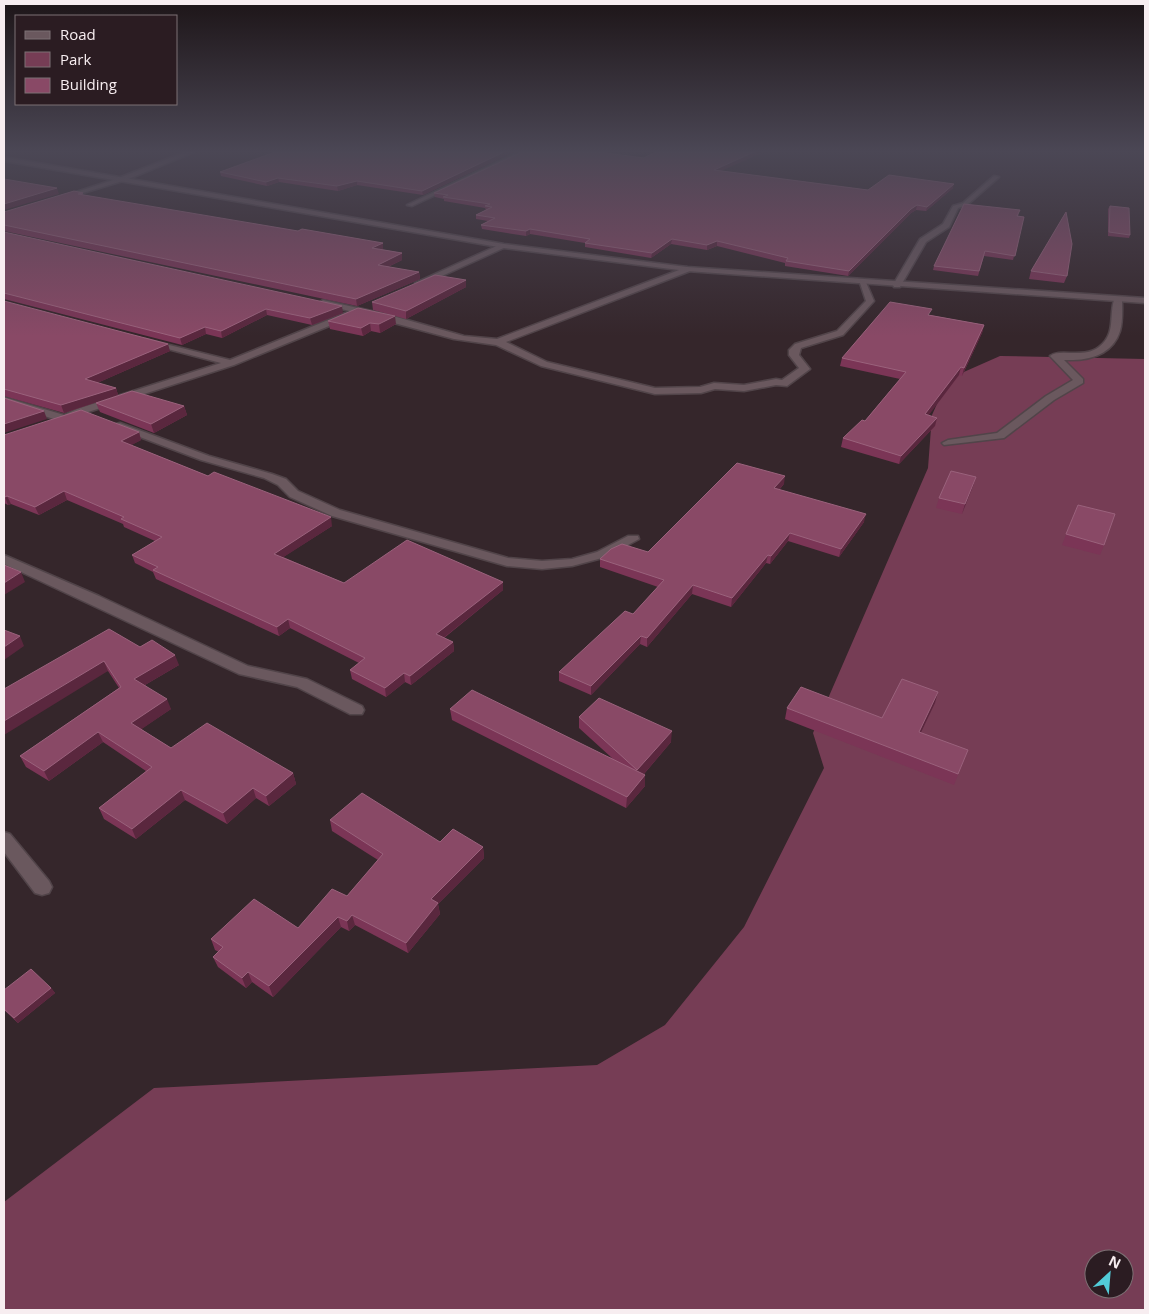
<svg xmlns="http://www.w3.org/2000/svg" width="1149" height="1314" font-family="'Open Sans',sans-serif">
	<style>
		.green { fill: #763d55; fill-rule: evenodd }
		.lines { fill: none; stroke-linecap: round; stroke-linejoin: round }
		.minor-casing { stroke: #514449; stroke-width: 3 }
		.tertiary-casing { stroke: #514449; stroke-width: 3 }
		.minor { fill: #6a585e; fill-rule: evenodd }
		.tertiary { fill: #6a585e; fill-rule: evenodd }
		.wall { fill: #7b3556 }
		.shaded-wall { fill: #5a273e }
		.building { fill: #894966; stroke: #9a627c }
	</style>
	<rect width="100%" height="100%" fill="#35262b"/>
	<path class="green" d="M1000,356L1145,359V1310H4V1202L154,1088L597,1065L665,1025L744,927L824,768L813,733L928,468L932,415L945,386L957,375ZM1094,1259H1124V1289H1094Z"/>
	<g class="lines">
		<defs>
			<path id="minor" d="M185,152H194L126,180L63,199L58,198L116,179Z
				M518,152H527L412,206L407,205Z
				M994,176L999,177L967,205L958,208L949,227L926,242L900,287H894L893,285L920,239L943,224L953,206L963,203Z
				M501,244L508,246L422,285L415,283Z
				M687,267L691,269L690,271L506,342L547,362L655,388L700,387L714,383L744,385L776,379L782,380L799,368L789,355V350L795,344L837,331L866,301L859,280H865L874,301L843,335L801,348L799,355L810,369L787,386L776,385L744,391L715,389L701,393L655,394L541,366L496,345L454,339L319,303L323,300L393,316L464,336L497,339Z
				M1115,297L1122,299C1122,309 1123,321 1120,331C1112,356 1087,361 1064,360L1083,379V383L1054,400L1004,438L944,445L942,443L948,440L997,433L1046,396L1073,380L1050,356C1060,348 1083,359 1099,347C1117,333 1108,315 1115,297Z
				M348,312L352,315L351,317L234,365L85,413L69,421H60L4,403V397L64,415L77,409L221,363L145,343V339L230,360Z
				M120,423L209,456L272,474L286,479L298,491L340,510L508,558L542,561L572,559L597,552L628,536H638L639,539L606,557L572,566L542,569L507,566L332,516L290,497L278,485L264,478L201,460L116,428V424Z
				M4,555L99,596L248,666L307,679L362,706L364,710L362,714H350L297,687L239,674L4,564Z
				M4,832L10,834L49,881L52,887L49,893L42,895L35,893L4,852Z"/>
			<path id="tertiary" d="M4,157L504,244L687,267L1145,298V303L687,271L504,248L4,161Z"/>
		</defs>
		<use href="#minor" class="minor-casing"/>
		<use href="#tertiary" class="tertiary-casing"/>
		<use href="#minor" class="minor"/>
		<use href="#tertiary" class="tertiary"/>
	</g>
	<path class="wall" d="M513,152L423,195L357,185L338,191L279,182L267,186L221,176L220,172Z
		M721,171L868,190L953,188L926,211L916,210L911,213L848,276L785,266V263L717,246L707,250L671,244L651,258L585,247V243L530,234L526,236L482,229L481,225L488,221L476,219V215L486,210L485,208L444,201V199L435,197L434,193Z
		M83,193V195L402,253V260L388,267L419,272L420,279L357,306L4,231V212Z
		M1110,206L1130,235L1129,238L1108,236V209Z
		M1019,214L1018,216L1024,217L1013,260L984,256L978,276L933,270L934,266Z
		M4,232L343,313L312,325L267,315L222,338L206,334L182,345L4,299Z
		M1031,271L1067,276L1064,283L1029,279Z
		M466,280V287L406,319L373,310L372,302Z
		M4,301L170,351L97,383L116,388L118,395L64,413L4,396Z
		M930,315L984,325L982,333L962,376L959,375L928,415L937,418L935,426L899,464L841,447L843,438L865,421L900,379L840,366L842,358Z
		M328,321L396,324L380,333L371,331L363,336L330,329Z
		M96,403L184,406L187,415L154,433L100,412Z
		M139,432L141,440L131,445L332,526L283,557L344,583L503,590L444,638L453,642L454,651L411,685L405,682L386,697L352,679L350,670L359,663L290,628L279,636L156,579L153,572L135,563L132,555L155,541L124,527L123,524L67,500L39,515L11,504L8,505L4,503V435Z
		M976,477L973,486L962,514L936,508L939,498Z
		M784,484L779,490L864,522L839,557L788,541L770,564L766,563L731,607L692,594L647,647L640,644L591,695L559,681V672L633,614L658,587L600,567V559L648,552Z
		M1078,505L1104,545L1100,555L1062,545Z
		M140,647L179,665L145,685L171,709L141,729L171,748L293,773L296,784L269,806L256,798L227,824L185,800L136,839L104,819L99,808L146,771L103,742L49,781L26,767L20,756L119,688L108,671L4,689Z
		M935,703L920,732L968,750L954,785L785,719L787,708L882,718Z
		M450,709L612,758L579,728V717L671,742L644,774L645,775V786L626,808L452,720Z
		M330,820L440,842L483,847L484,858L438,904L440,914L408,953L355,925L349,931L341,927L273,997L252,982L246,988L218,967L213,957L219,952L215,950L211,939L298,928L347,896L378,860L332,831Z
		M51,988L55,993L18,1023L4,1010V990Z"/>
	<path class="shaded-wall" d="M504,152H513L423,195L422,191Z
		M754,152L762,153L714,174V170Z
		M278,178L279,182L267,186L266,182Z
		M357,181V185L338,191L337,186Z
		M954,184L953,188L926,211L927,207Z
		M57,188L59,194L4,210V204Z
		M917,205L916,210L911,213L848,276L849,271L911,209Z
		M530,229V234L526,236V231Z
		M672,239L671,244L651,258L652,253Z
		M717,241V246L707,250V245Z
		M383,243V249L373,254L372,248Z
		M402,253V260L379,271L378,265Z
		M419,272L420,279L357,306L356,299Z
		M466,280V287L406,319V311Z
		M342,306L343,313L312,325L310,318Z
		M266,309L267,315L222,338L221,331Z
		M395,316L396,324L380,333L379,324Z
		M370,323L371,331L363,336L361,328Z
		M984,325L982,333L962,376L964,368Z
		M205,327L206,334L182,345L180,338Z
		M168,344L170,351L88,387L85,379Z
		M961,367L959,375L923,423L925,414Z
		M116,388L118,395L64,413L61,405Z
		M184,406L187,415L154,433L151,424Z
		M44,411L47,419L4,433V424Z
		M937,418L935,426L899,464L901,456Z
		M139,432L141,440L124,449L121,441Z
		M785,476L784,484L773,496L774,488Z
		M976,477L973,486L962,514L965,504Z
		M64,491L67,500L39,515L35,507Z
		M7,496L11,504L8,505L5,497Z
		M866,514L864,522L839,557L841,549Z
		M331,517L332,526L276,562L274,554Z
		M790,533L788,541L770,564L771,556Z
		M768,555L766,563L731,607L732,598Z
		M21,572L25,582L4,595V583Z
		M503,582V590L437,643L436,634Z
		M693,585L692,594L647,647V638Z
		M288,619L290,628L279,636L277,627Z
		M20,636L24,646L4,660V647Z
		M641,636L640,644L591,695V686Z
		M453,642L454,651L411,685L410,676Z
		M175,655L179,665L138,689L134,679Z
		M104,661L108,671L4,735V721Z
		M404,673L405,682L386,697L385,688Z
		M938,692L935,703L916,743L919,732Z
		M167,699L171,709L136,733L131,723Z
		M672,731L671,742L637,782V770Z
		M98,732L103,742L49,781L44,771Z
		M293,773L296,784L269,806L266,796Z
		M645,775V786L626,808L627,797Z
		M253,788L256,798L227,824L223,813Z
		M181,790L185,800L136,839L132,829Z
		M483,847L484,858L438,904L440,914L408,953L406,943L431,899Z
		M352,915L355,925L349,931L347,921Z
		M338,917L341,927L273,997L269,986Z
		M248,972L252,982L246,988L242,978Z
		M51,988L55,993L18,1023L14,1018Z"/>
	<path class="building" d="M275,152H504L422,191L357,181L337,186L278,178L266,182L220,172Z
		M522,152H599L644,158L655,152H754L714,170L868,190L889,175L954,184L927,207L917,205L911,209L849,271L786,261L788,258L717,241L707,245L672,239L652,253L585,243L590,239L530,229L526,231L481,225L495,218L476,215L492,207L485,206L490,204L443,197L448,195L434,193Z
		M4,179L57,188L4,204Z
		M74,191L83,193L78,194L298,231L302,229L383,243L372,248L402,253L378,265L419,272L356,299L4,225V212Z
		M964,204L1020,210L1017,216L1024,217L1015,256L985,251L979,271L934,266Z
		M1110,206L1129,208L1130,235L1109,232Z
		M1066,212L1072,244L1067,276L1031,271Z
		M4,232L342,306L310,318L266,309L221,331L205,327L180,338L4,293Z
		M435,275L466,280L406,311L372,302Z
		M4,301L168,344L85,379L116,388L61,405L4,389Z
		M890,302L932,309L928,315L984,325L964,368L961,367L925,414L937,418L901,456L843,438L862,420L865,421L906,372L842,358Z
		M358,308L395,316L379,324L370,323L361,328L328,321Z
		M132,391L184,406L151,424L96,403Z
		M4,398L44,411L4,424Z
		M81,410L139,432L121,441L208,476L214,472L331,517L274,554L344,583L407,540L503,582L436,634L453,642L410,676L404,673L385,688L350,670L365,658L288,619L277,627L153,570L158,567L132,555L162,537L121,519L124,517L64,491L35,507L7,496L5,497H4V435Z
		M737,463L785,476L774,488L866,514L841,549L790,533L771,556L768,555L732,598L693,585L647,638L641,636L591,686L559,672L625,611L633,614L664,580L600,559L611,549L622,544L648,552Z
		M951,471L976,477L965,504L939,498Z
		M1078,505L1115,514L1104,545L1066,534Z
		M4,565L21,572L4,583Z
		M109,629L140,647L152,640L175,655L134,679L167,699L131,723L171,748L207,723L293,773L266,796L253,788L223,813L181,790L132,829L99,808L152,767L98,732L44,771L20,756L121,687L104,661L4,721V689Z
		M4,630L20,636L4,647Z
		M902,679L938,692L919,732L968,750L958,774L787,708L801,687L882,718Z
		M472,690L645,775L627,797L450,709Z
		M599,698L672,731L637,770L579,717Z
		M362,793L440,842L453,829L483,847L431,899L438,903L406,943L352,915L347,921L338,917L269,986L248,972L242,978L213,957L223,947L211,939L254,899L298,928L332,889L347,896L383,854L330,820Z
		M31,969L51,988L14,1018L4,1009V990Z"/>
	<linearGradient id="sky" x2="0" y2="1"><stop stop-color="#1d1518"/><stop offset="0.45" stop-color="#4b4755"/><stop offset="1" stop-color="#4b4755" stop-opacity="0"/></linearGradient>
	<rect width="1149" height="336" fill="url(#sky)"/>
	<rect width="1149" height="1314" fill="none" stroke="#f7edf0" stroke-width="10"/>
	<rect x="15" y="15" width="162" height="90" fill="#2b1c22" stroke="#7d7074"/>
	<rect x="25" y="31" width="25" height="8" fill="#6a585e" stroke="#7d7074"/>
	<text x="60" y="40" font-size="15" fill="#f7edf0">Road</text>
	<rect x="25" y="52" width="25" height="15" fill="#763d55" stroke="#7d7074"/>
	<text x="60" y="65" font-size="15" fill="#f7edf0">Park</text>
	<rect x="25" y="78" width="25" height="15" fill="#894966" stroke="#7d7074"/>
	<text x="60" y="90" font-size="15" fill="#f7edf0">Building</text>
	<g transform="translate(1109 1274) rotate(26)"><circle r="24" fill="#2b1c22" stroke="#7d7074"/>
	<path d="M0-4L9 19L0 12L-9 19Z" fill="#52cbd8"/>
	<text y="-8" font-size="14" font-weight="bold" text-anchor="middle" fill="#f7edf0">N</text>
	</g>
</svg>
